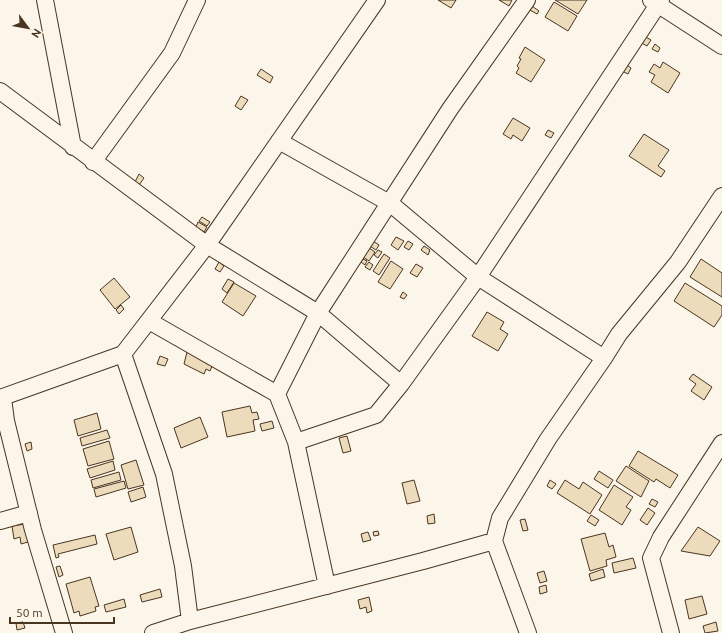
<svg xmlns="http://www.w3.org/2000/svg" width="722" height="633" font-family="Ubuntu,sans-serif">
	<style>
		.building { fill: #ecdcbc; stroke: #4a3520 }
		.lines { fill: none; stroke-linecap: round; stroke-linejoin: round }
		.minor-casing { stroke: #4a3520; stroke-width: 18 }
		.minor { stroke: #fbf6e9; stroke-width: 16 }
	</style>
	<rect width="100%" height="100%" fill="#fbf6e9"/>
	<path class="building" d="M438,0H456L451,8Z
		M499,0H512L509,6Z
		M555,0H587L578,14Z
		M554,2L577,16L568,31L545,17Z
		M532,6L539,11L537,14L530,10Z
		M644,36L651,40L647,46L640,42Z
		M655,44L660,48L658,52L652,49Z
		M525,47L545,60L531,82L516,73L519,68L517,66L521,59L519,58Z
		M663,62L680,73L668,93L651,82L655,75L649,72L654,64L660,68Z
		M624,63L631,68L628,74L620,70Z
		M261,69L273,77L270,83L257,75Z
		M241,96L248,100L241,110L235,106Z
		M513,118L530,128L522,141L513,135L511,139L503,134Z
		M548,130L554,133L551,138L545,135Z
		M644,134L669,150L658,166L665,171L661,177L629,156Z
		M139,174L144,178L139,185L135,182Z
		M202,217L210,222L207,226L199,221Z
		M198,222L207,227L204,232L196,227Z
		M396,237L404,241L398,250L391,245Z
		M370,239L379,245L376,250L367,244Z
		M408,241L413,244L409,250L404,247Z
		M366,246L375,252L369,261L360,255Z
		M424,246L430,250L428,255L421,250Z
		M378,250L382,252L378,258L374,255Z
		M384,254L390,258L379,275L373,271Z
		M363,259L367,261L365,265L361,262Z
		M701,259L722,273V297L690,277Z
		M391,261L403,269L390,289L378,282Z
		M219,262L224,266L220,272L215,269Z
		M369,262L373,265L370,270L365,267Z
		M416,264L423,268L417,277L410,273Z
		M114,278L130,297L115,309L100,290Z
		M228,279L234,282L227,293L222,289Z
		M234,283L256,296L243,316L222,302Z
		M685,283L722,306V315L714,327L674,301Z
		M403,292L407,295L404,299L400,297Z
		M121,305L124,309L119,314L116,310Z
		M487,312L504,322L500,329L508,334L498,351L472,336Z
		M187,352L213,364L210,371L206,369L204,374L184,364Z
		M160,356L168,359L165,366L157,364Z
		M693,374L712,387L704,400L691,391L696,384L689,379Z
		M250,406L252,413L257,412L259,419L253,420L255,431L227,437L222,412Z
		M97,413L101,429L78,436L74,420Z
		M200,417L208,437L181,448L174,428Z
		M272,421L274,428L262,431L260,424Z
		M107,430L110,438L82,446L80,438Z
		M347,436L351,451L343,453L339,438Z
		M109,441L114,459L88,466L83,449Z
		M31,442L32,449L27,451L25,444Z
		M638,451L678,475L670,488L656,479L654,482L629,466Z
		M136,460L144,485L128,489L121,465Z
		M113,461L115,470L90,478L87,469Z
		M626,466L649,481L641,497L616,481Z
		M599,471L613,480L608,488L594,479Z
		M119,472L121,480L93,488L91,480Z
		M414,480L420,501L407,504L402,483Z
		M550,480L556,484L552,489L547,486Z
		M565,480L579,489L583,482L602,495L590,514L557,493Z
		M124,481L126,488L96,497L94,489Z
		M614,485L633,497L626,507L631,510L622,525L599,510Z
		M143,487L146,497L131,502L128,492Z
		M652,499L658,502L655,507L649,504Z
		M648,508L655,513L647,525L640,520Z
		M434,514L435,523L428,524L427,516Z
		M591,515L599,520L595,526L587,521Z
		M525,519L528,530L523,531L520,520Z
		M25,524L28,542L21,544L20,537L14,539L12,526Z
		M131,527L138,552L114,560L106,534Z
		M698,527L720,541L710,556L681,551Z
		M378,531L379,535L374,536L373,532Z
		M368,532L371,540L363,542L361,534Z
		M605,533L609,547L613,545L616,557L606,560L607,566L590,571L581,539Z
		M95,535L97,544L58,554L59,557L56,558L53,545Z
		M633,558L636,568L614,573L612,563Z
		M60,566L63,575L59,577L56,567Z
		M603,569L605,577L591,581L589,574Z
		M544,571L547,581L540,583L537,573Z
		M90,577L99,606L95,607L96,611L80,616L79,611L74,613L66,584Z
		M546,585L547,592L540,594L539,587Z
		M160,589L162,597L142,602L140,595Z
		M702,596L707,614L689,619L685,600Z
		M369,597L372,611L367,613L366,607L360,609L358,600Z
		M124,599L126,607L106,612L104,605Z
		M23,622L25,628L17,630L16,623Z
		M716,622L718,631L705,633L703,626Z"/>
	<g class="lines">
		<defs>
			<path id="minor" d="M45,0L73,147
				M651,0L722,46
				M0,91L207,245L318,313L401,384
				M279,141L391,204L478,277L604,358
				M93,162L172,53L197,0
				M149,321L277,394
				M123,354L164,474L183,566L190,621
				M0,398L123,354L207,245L377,0
				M3,398L6,421L33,530L64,633
				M296,442L376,415L401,384L478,277L661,0
				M0,521L29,513
				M327,586L296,442L277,394L318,313L450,109L527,0
				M153,633L190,621L423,561L494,541
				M528,633L494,541L500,518L548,439L604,358L619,334L678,262L722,196
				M671,633L651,558L661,537L722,443"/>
		</defs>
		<use href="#minor" class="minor-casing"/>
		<use href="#minor" class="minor"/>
	</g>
	<g transform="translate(28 28) rotate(122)" stroke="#fbf6e9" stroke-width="3" paint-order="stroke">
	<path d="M0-3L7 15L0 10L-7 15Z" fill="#4a3520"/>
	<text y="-6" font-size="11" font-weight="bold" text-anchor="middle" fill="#4a3520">N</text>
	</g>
	<path d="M10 617v6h104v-6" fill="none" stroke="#4a3520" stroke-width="2"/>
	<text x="16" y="617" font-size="12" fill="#4a3520" stroke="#fbf6e9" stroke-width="3" paint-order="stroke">50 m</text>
</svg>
